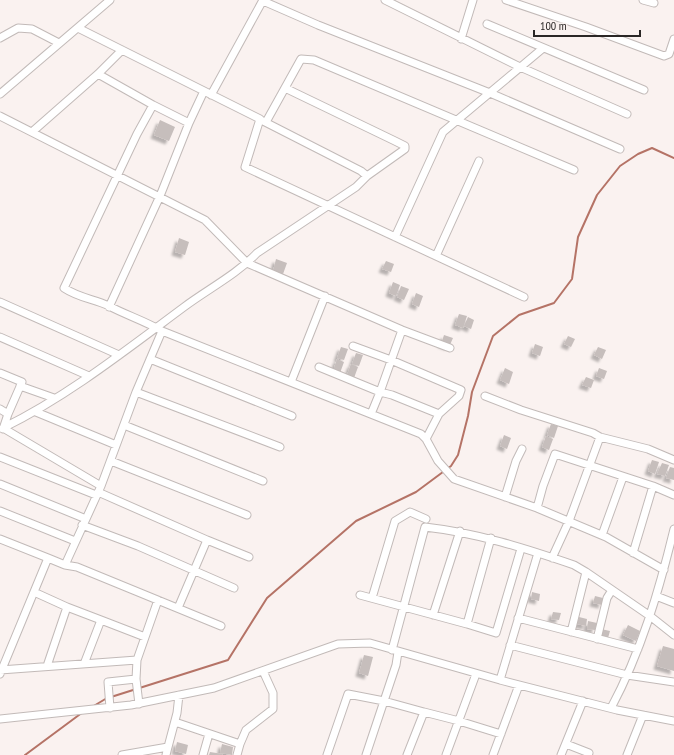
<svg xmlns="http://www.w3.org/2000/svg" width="674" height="755" font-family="'PT Sans Narrow',sans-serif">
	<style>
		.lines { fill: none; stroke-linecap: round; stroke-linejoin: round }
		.stream { stroke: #b57366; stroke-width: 2 }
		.building { fill: #c6bebc; filter: url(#shadow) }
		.minor-casing { stroke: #c2bab8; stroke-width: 9 }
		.minor { stroke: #fff; stroke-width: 7 }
	</style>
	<defs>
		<filter id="shadow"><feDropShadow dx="-3.5" dy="3.5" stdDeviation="1" flood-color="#0004"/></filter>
	</defs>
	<rect width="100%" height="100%" fill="#faf2f0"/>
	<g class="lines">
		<path class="stream" d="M111,697L228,660L267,598L356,521L416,492L451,466L458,455L468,416L472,392L493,336L519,315L554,303L572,279L578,237L597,195L620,166L638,154L652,148L674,158
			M92,707L107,698
			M25,755L83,712"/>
	</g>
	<path class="building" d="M160,120L175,127L169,141L154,135Z
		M179,238L189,242L185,255L175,252Z
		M276,259L287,263L283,274L273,271Z
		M386,261L394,264L391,272L382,269Z
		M393,282L400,285L396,296L389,293Z
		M401,286L409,289L404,300L397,297Z
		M416,293L423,296L419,307L412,304Z
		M459,314L467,316L463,328L455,325Z
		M468,317L474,320L471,329L464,326Z
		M444,335L453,338L449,347L441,344Z
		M568,336L575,339L571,347L564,344Z
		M535,344L543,347L540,356L532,353Z
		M341,347L348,349L344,360L337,358Z
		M598,347L606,350L602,359L594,355Z
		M356,353L363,355L359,366L352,364Z
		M337,359L344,362L340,373L333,371Z
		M351,364L358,367L354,378L347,375Z
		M505,368L513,372L509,384L500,380Z
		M599,368L607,371L604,379L596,376Z
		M586,377L594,380L591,388L582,385Z
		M551,424L558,426L554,438L547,435Z
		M504,435L511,438L507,449L500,446Z
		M546,436L553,439L549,450L542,447Z
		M652,460L659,462L655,474L648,471Z
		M662,463L669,465L665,476L657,474Z
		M670,467L674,468V480L666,478Z
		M532,592L540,594L539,601L531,599Z
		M595,596L603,598L602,605L593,603Z
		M553,612L561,613L559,620L551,619Z
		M579,617L587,619L586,626L577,624Z
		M588,621L597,623L595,630L587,629Z
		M628,625L640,631L636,641L623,635Z
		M601,629L610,631L608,638L600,636Z
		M663,646L674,649V671L657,666Z
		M364,655L373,657L368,676L359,673Z
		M177,742L188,745L186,754L175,751Z
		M222,744L233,747L232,755L220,753Z
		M210,752L223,754L222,755H209Z"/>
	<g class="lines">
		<defs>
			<path id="minor" d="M385,0L520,67L627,114
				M506,0L586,27L664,56L669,54L674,39
				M643,0L654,3
				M263,1L318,25L490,93L620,149
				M487,24L644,90
				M78,28L260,119L245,167L524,297
				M0,38L18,28L32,29L59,43
				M461,39L473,0
				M98,74L153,105L189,123
				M0,94L110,0
				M211,95L263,0
				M153,105L137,134L64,288C79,298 94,299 109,306C126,315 145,321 162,331L421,434L426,439L438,461L454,479L537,508L606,537L664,570
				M0,116L205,220L247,263L402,330L450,348
				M263,121L361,171L367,176
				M266,122L301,59L314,60L574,170
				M32,132L98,74L122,50
				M395,237L443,132L542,49
				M436,256L479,161
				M0,302L119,355
				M109,307L160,196L189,123L204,91
				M0,337L89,376
				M353,346L391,360L461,390L459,396L439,414L426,439
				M150,359L292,416
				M319,367L380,392L402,330
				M0,373L22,382L8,414
				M291,382L325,296
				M20,386L54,398
				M136,392L280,447
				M485,396L521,410L593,433L600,437L648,449L674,460
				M0,409L8,414L3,429
				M36,412L116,445
				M371,414L380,392L392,395L439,414
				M124,425L263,481
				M0,457L96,495
				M111,461L247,515
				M0,484L86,519
				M101,486L3,428C68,396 126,350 184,307C208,289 236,275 257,253L356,187L367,176L405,149V146L395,141L285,88
				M98,492L207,540
				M505,497L516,461L522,449
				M537,508L543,486L555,454L653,486L674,495
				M0,511L75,541
				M82,525L138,546L234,588
				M602,535L623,477
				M0,539L48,558
				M633,553L653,486
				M552,558L569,521L600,437
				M65,565L77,567L221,626
				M586,572L650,616L674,635
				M34,592L67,607
				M360,595L467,624L491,538
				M656,596L674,603
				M372,598L395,521L410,512L426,519
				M178,608L207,540L249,557
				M433,615L460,531
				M518,618L638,649
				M101,620L145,637
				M467,624L496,633L520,552
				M597,639L607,598L612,590
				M510,645L627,675L674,682
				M392,650L425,527C478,533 524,548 574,565L586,572L571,632
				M47,666L67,607L101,620L84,664
				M0,670L137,660
				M0,674L48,558L65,565L101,486L136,392L162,331
				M136,679L139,704
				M500,680L538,553
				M110,708L108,682L136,679L137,660L158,600
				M611,708C641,652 659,591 674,529
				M424,712L459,721L501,734
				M0,719L131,705L214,688L338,644L370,643L500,680L617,710L674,721
				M175,722L240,744L237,755
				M240,744L246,730L273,709V693L263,671
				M566,744L589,753
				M122,755L168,747L177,713L179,695
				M166,755L168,747
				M203,755L209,734
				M327,755L348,694L384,701L424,712L407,755
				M366,755L396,665L398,652
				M446,755L476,674
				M493,755L519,685
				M561,755L583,701
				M627,755L643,715"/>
		</defs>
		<use href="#minor" class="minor-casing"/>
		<use href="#minor" class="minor"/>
	</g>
	<path d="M534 30v6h106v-6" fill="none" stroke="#2a2726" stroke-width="2"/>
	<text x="540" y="30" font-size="12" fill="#2a2726" stroke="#faf2f0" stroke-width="3" paint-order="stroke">100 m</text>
</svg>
